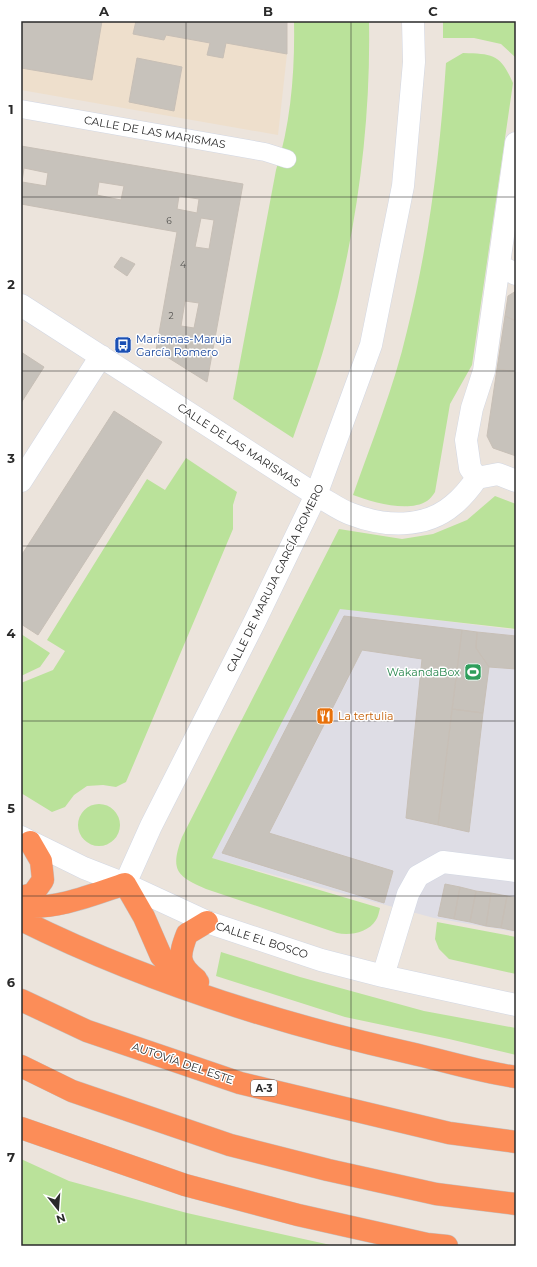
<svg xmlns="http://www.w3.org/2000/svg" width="537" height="1267" font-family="Montserrat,sans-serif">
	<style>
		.industrial { fill: #dedde5 }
		.education { fill: #eedfcc }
		.green { fill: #bae29a }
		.building { fill: #c7c2bb; stroke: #c7bfb6; fill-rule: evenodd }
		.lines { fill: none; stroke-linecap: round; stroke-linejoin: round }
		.pedestrian-casing { stroke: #d2d7e3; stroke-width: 19 }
		.minor-casing { stroke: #d2d7e3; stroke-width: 23 }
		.motorway-casing { stroke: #c3c3c3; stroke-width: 23 }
		.pedestrian { stroke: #fff; stroke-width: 18 }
		.minor { stroke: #fff; stroke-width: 22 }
		.motorway { stroke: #fc8d58; stroke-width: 22 }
		.grid { fill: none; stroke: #2a2a2a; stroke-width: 1; stroke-opacity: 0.55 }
		.labels { text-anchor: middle; stroke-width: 3; stroke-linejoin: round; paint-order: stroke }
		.number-label { font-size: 9px; fill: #51504e }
		.shield { fill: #fff; stroke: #6a6a6a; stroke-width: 1 }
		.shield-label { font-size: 10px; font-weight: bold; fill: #2a2a2a }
		.street-label { font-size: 11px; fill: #2a2a2a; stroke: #fff }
		.transit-label { font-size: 11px; fill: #164399; stroke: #fff; text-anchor: start }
		.leisure-label { font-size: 11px; fill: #27864d; stroke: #fff; text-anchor: end }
		.food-label { font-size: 11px; fill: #c56008; stroke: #fff; text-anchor: start }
		.neatline { fill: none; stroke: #2a2a2a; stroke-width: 1.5 }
		.grid-label { font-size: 13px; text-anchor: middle; font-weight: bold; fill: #2a2a2a }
	</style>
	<rect width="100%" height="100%" fill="#ece4dc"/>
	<path class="industrial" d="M340,608L516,630V932L434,918L211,858Z"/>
	<path class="education" d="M21,21H287V54L278,135L21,90Z"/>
	<path class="green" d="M294,21H369C371,127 356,239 326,341C317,374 304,406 293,438L233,399L276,170C291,124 295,70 294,21Z
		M443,21H516L515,57L501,44L474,38H443Z
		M463,53C494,54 500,54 513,83L472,365L450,404L435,492C433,495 430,499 427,501C408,513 372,502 353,495C372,441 394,387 407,331C429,243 440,154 446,63Z
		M186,458L237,492L233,505V529L126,782L116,787L103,785L87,786L74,795L65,807L52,812L21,793V683L53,670L65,651L47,640L147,479L165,490Z
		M495,496L516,504V629L340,609L212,858L380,908C379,912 378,917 376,920C368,933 349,936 337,933L206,889C176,876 170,870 182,837L339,529L402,539L433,534L467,520Z
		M21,634L50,653L40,667L21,676Z
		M78 825a21 21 0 1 1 42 0a21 21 0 1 1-42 0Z
		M437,922L516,937V974L449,959L439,949L435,939Z
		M221,952L300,977L424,1011L516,1028V1055L449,1039L345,1017L216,976Z
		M21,1159L69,1181L187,1213L335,1246H21Z"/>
	<path class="building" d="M21,21H102L92,80L21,68Z
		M136,21H287V54L226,43L223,58L207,55L210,43L166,35L164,40L133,34Z
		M137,58L182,67L174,111L129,102Z
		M21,146L243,184L207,382L156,350L177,232L21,204ZM24,168L48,173L46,186L22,182ZM99,182L124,186L121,200L97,195ZM179,196L199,199L197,213L177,209ZM201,218L214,220L209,249L195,247ZM185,301L199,303L194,328L181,326Z
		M121,257L135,264L127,276L114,267Z
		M516,291V321L505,316L508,296Z
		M505,316L516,321V372L497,369Z
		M21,352L44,367L21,403Z
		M497,369L516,372V456L493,448L487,436Z
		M114,411L162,442L38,635L21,624V556Z
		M344,616L462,630L438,825L406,818L422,659L362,650L269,833L393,871L384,903L222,853Z
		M462,630L477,632L476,648L489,667L483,713L452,709Z
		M477,632L516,636V669L489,667L476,648Z
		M452,709L483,713L469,832L438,825Z
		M445,884L460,887L454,919L438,916Z
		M460,887L476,891L470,922L454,919Z
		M476,891L491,893L486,926L470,922Z
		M491,893L507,896L501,928L486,926Z
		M507,896L516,898V931L501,928Z"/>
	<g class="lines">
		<defs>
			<path id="pedestrian" d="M21,109L265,152L287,159"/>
			<path id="minor" d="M499,266L516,274
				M21,305L316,495C328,501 339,510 351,514C384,527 425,529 453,505C463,497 470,488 477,478L498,474L516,481
				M477,478L470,468L466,440L472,408L484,371L516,143
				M21,481L101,356
				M21,837L84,868L125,884L207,922L321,960L383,976L516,1005
				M125,884L151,826L255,621L316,495L371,345L403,186L414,62L413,21
				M383,976L408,894L418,876L443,862L516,871"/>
			<path id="motorway" d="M21,897L33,894L43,880L41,861L30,842
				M21,906C56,910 92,895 125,884L144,917L161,956L176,973L198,982
				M21,920C144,981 276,1023 410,1053C445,1061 480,1072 516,1077
				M196,979C177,964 179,955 187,934L207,922
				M21,1000L87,1031L240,1083L449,1133L516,1142
				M21,1066L72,1091L230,1145L328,1170L436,1194L516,1204
				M21,1128L185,1185L298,1215L427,1244L447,1246"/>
		</defs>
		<use href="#pedestrian" class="pedestrian-casing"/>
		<use href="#minor" class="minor-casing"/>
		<use href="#motorway" class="motorway-casing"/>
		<use href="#pedestrian" class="pedestrian"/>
		<use href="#minor" class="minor"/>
		<use href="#motorway" class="motorway"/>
	</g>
	<path class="grid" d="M186,21V1246M351,21V1246M21,197H516M21,371H516M21,546H516M21,721H516M21,896H516M21,1070H516"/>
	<defs>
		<symbol id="bus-square" viewBox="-11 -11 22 22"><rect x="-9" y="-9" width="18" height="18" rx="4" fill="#1a4fb4" stroke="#fff"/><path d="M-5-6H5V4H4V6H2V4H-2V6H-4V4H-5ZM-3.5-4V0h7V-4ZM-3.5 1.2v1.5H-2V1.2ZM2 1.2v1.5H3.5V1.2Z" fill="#fff"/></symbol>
		<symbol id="stadium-square" viewBox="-11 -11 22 22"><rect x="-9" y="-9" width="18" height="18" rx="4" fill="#2e9e5b" stroke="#fff"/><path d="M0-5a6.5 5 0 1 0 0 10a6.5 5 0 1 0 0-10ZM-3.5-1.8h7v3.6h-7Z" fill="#fff"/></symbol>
		<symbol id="restaurant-square" viewBox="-11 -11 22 22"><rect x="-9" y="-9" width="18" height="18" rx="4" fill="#e8710a" stroke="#fff"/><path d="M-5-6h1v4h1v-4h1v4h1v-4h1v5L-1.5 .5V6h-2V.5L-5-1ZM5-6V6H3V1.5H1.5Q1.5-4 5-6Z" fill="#fff"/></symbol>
	</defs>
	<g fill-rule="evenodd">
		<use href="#bus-square" x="113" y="335" width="20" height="20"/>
		<use href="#stadium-square" x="463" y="662" width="20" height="20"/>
		<use href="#restaurant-square" x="315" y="706" width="20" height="20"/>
	</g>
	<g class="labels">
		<g class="number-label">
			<text x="169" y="224">6</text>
			<text x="183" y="268">4</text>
			<text x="171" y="319">2</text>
		</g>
		<rect class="shield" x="251" y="1080" width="26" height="16" rx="3"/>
		<g class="shield-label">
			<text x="264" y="1092">A-3</text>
		</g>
		<g class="street-label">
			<text transform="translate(155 132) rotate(10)" y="4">CALLE DE LAS MARISMAS</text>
			<text transform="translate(239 445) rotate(33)" y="4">CALLE DE LAS MARISMAS</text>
			<text transform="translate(275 578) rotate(-64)" y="4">CALLE DE MARUJA GARCÍA ROMERO</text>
			<text transform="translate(262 940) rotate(18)" y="4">CALLE EL BOSCO</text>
			<text transform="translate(183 1063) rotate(19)" y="4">AUTOVÍA DEL ESTE</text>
		</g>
		<g class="transit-label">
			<text x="136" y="343">Marismas-Maruja<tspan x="136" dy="13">García Romero</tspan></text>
		</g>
		<g class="leisure-label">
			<text x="460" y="676">WakandaBox</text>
		</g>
		<g class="food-label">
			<text x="338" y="720">La tertulia</text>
		</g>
	</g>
	<rect width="537" height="1267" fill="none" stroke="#ffffff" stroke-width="44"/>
	<g transform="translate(58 1209) rotate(163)" stroke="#ffffff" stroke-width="3" paint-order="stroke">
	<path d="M0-3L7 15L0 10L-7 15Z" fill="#2a2a2a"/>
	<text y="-6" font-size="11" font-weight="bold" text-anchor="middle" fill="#2a2a2a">N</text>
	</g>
	<rect x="22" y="22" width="493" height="1223" class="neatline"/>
	<g class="grid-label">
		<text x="104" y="16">A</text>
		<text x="268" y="16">B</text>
		<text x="433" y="16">C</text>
		<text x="11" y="114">1</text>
		<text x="11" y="289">2</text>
		<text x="11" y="463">3</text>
		<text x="11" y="638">4</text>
		<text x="11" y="813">5</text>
		<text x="11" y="987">6</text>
		<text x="11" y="1162">7</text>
	</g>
</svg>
